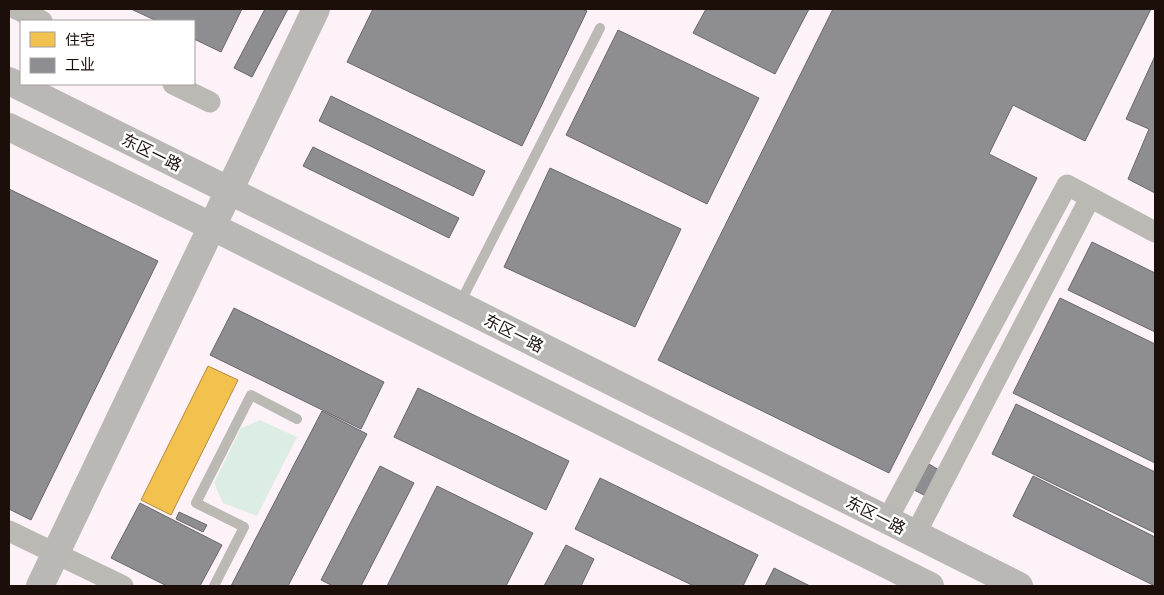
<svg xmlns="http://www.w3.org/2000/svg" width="1164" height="595" font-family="'Space Grotesk','Noto Sans SC',sans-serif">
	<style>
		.industrial { fill: #fdf2f8; fill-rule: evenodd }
		.green { fill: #dcede4 }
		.homes { fill: #f2c14e; stroke: #b28c3a }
		.industry { fill: #8d8d92; stroke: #6b6769 }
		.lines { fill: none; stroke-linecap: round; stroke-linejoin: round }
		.lane { stroke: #bbb9b4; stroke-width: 10 }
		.street { stroke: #bbb9b4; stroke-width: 21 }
		.secondary { stroke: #bab8b4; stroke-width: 28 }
		.labels { text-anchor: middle; stroke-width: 5; stroke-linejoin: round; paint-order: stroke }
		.street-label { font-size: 16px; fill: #1c0f0a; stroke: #fff }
	</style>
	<rect width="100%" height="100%" fill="#fbfbfb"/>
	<path class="industrial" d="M9,9H1155V586H9ZM21,21H194V84H21Z"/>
	<path class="green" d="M260,420L297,437L257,516L223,503L214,483L241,428Z"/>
	<path class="homes" d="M208,366L238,380L171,515L141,500Z"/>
	<path class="industry" d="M131,9H242L221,52L194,39V21H157Z
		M265,9H288L252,77L234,68Z
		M373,9H582L587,11L522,146L347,62Z
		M706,9H809L775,74L693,33Z
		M833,9H1151L1085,141L1013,105L989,154L1037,178L889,473L658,360Z
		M618,30L759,98L707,204L566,135Z
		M1155,56V193L1128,179L1149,129L1126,119Z
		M331,96L485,171L473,196L319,121Z
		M313,147L459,218L449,238L303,166Z
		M550,168L681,229L635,327L504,267Z
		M9,189L158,261L31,520L9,509Z
		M1092,242L1155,273V332L1068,290Z
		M1060,298L1155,344V463L1013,393Z
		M234,308L384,382L361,429L210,355Z
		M418,388L569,461L546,510L394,437Z
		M1016,404L1155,472V533L992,454Z
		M322,411L367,434L288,586H231Z
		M929,464L939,470L924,495L914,490Z
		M380,466L414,483L361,586H333L321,580Z
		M1033,476L1155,537V586L1013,516Z
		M600,478L758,555L743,586H694L575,529Z
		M437,486L533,533L506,586H387Z
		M140,503L222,545L200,586H167L111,558Z
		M179,512L207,525L203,532L176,519Z
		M566,545L594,559L581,586H544Z
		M774,568L810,586H765Z"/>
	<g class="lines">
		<path class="lane" d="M459,305L600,28
			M214,586L244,527L196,503L251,395L297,419"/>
		<path class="street" d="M16,9L42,21
			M173,84L210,102
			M887,520L1067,185L1155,232
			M9,531L123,586
			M915,535L1090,198"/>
		<path class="secondary" d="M9,81L459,305L1019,586
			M9,127L211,226L930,586
			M40,586L316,9"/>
	</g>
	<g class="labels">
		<g class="street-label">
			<text transform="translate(152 152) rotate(26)" y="6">东区一路</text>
			<text transform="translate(514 333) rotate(27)" y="6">东区一路</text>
			<text transform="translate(876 515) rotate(27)" y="6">东区一路</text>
		</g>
	</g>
	<rect width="1164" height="595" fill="none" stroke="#1c0f0a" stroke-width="20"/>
	<rect x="20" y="20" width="175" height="65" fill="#ffffff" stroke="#a49f9d"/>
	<rect x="30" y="32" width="25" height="15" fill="#f2c14e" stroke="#a49f9d"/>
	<text x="65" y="45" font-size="15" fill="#1c0f0a">住宅</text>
	<rect x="30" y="58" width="25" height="15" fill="#8d8d92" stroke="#a49f9d"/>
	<text x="65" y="70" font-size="15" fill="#1c0f0a">工业</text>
</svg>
